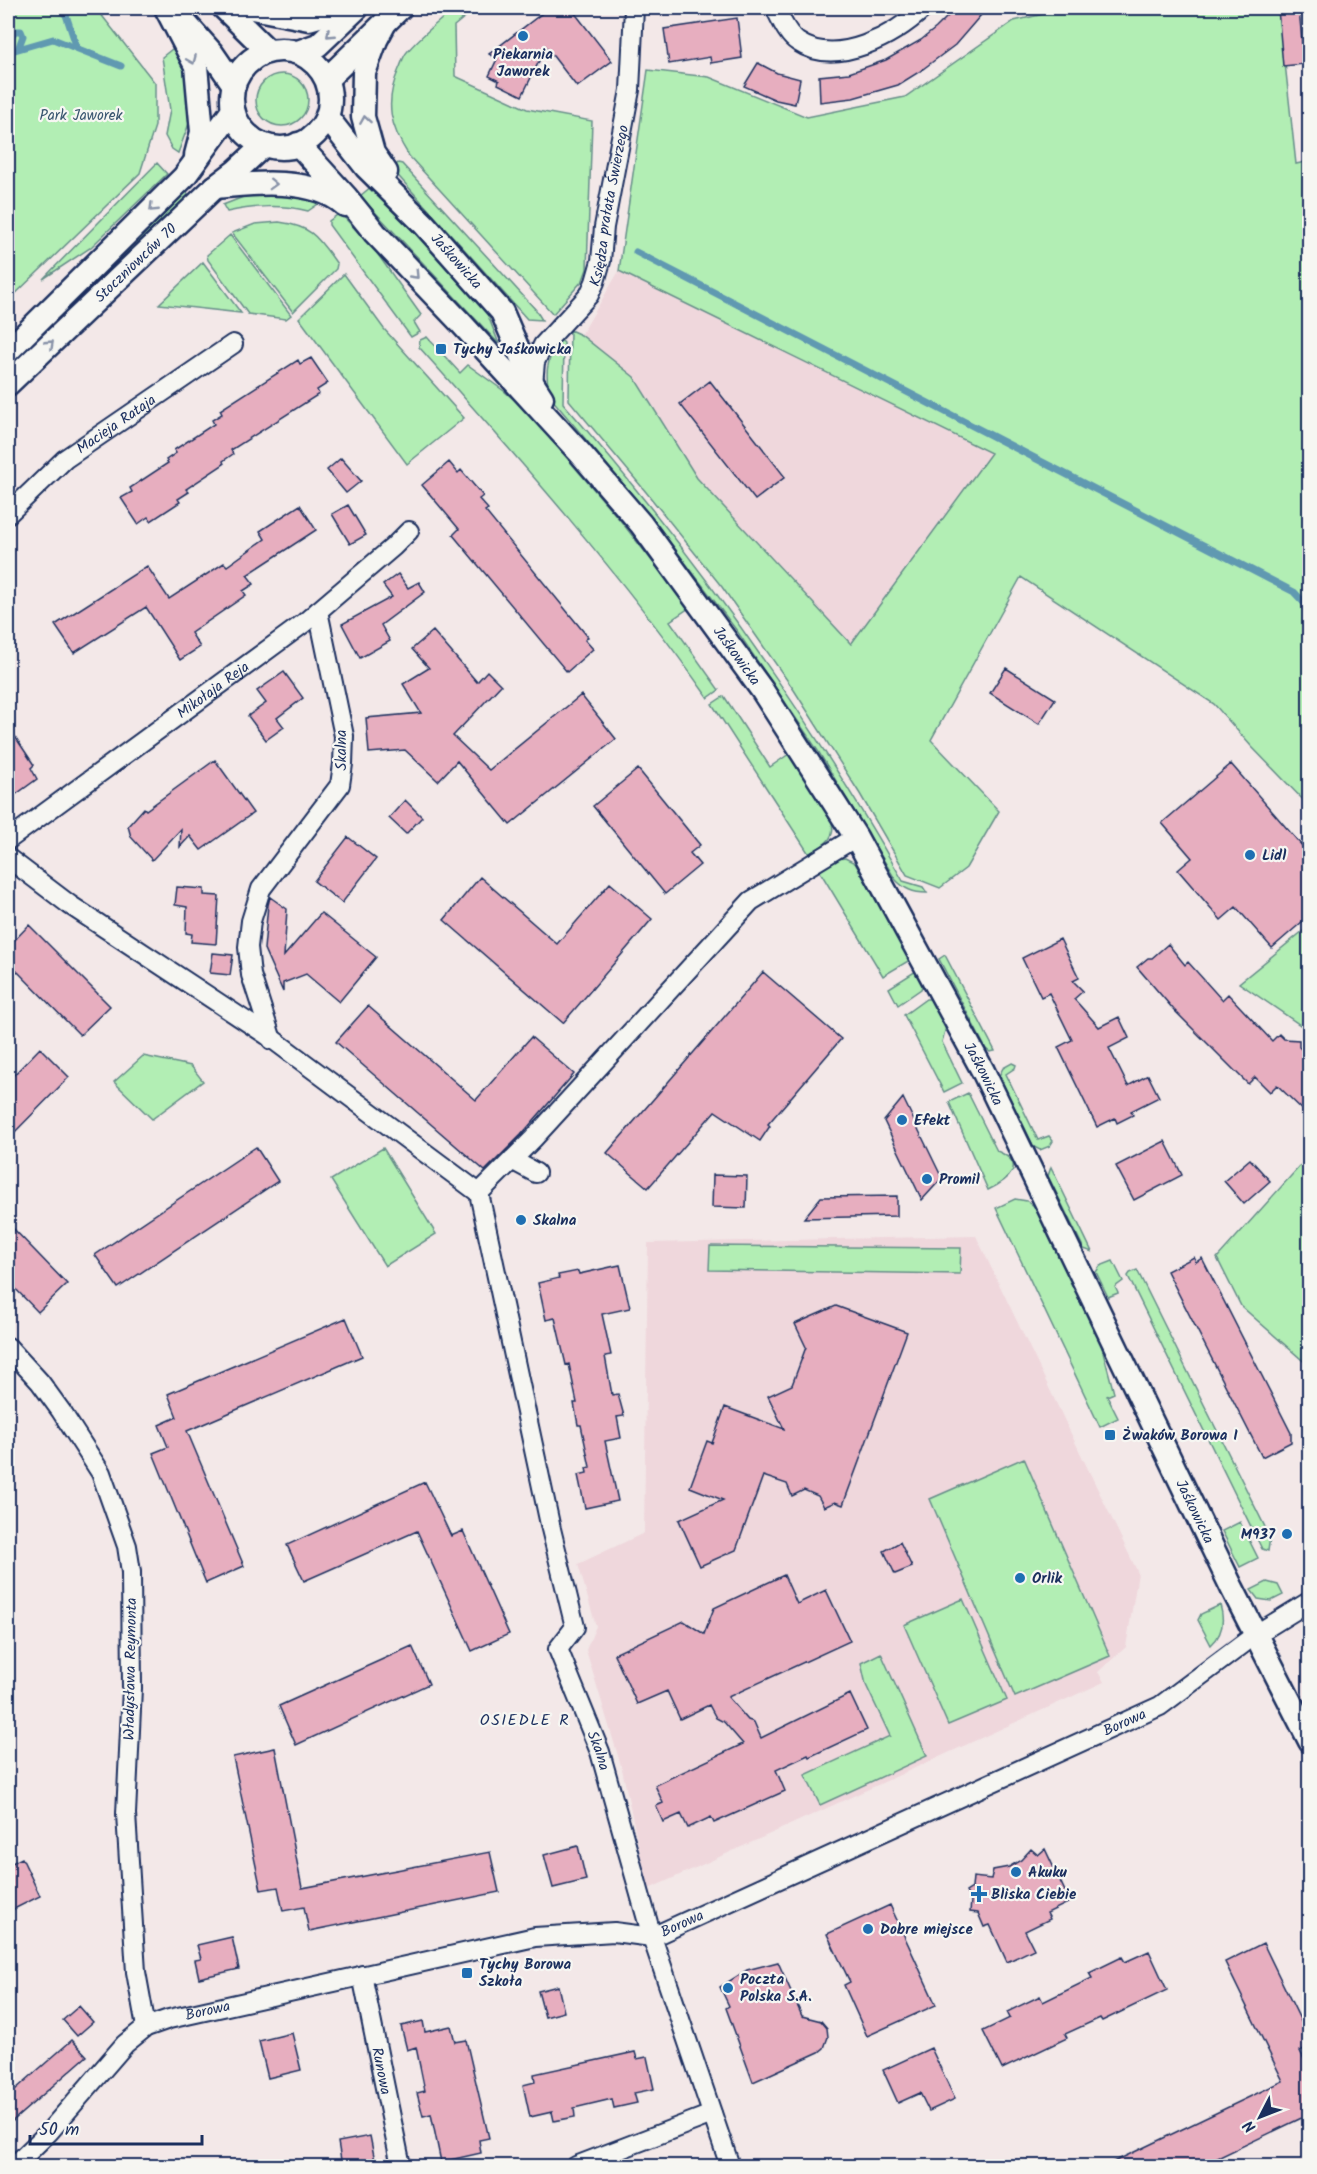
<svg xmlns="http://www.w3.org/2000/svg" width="1317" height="2174" font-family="Kalam,sans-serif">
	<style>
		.built { fill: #efd7dc }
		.green { fill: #b2eeb4; stroke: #668e89; stroke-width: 1.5 }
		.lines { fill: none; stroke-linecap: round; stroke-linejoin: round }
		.stream { stroke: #6199b1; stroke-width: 7 }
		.building { fill: #e7aebf; stroke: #1b2f5e; stroke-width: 1.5 }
		.minor-casing { stroke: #1b2f5e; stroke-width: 22 }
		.tertiary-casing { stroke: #1b2f5e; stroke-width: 27 }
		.minor { stroke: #f6f6f2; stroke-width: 18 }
		.tertiary { stroke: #f6f6f2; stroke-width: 22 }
		.oneway { stroke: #8892a8 }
		.poi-dot { fill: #1f6fb2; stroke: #f6f6f2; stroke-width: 2 }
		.labels { text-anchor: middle; stroke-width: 4.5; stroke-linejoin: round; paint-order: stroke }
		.poi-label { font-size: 15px; font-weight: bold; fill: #1b2f5e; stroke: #f6f6f2; text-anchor: start }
		.park-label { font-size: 15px; fill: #39556f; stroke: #f6f6f2 }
		.street-label { font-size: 15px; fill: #1b2f5e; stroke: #f6f6f2 }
		.neighbourhood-label { font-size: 16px; letter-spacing: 1.5px; fill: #1b2f5e; stroke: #f6f6f2 }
	</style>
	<rect width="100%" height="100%" fill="#f3e8e8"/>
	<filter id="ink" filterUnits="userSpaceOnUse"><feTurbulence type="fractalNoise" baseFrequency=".0167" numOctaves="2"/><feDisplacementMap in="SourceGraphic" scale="12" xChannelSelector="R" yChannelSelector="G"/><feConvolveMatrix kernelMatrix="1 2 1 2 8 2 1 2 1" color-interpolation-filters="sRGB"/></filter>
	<g filter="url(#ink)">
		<path class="built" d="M619,271L991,453L851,645L697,478L634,377L581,335Z
			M976,1236L1138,1573L1126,1647L1098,1672L1104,1682L651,1888L647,1886L622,1769L586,1650L596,1626L578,1564L644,1533L648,1243Z"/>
		<path class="green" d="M8,8H96L155,83V126L140,173L8,301Z
			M454,8H476L454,26L455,76L527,109L592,121L587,269L583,280L553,314L409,156C390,126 384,103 399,69C402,63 403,56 407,52C420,36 439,22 454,8Z
			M1068,8H1279L1296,164L1310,161L1309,806L1251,746L1214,704L1021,577L931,740L999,811L966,868L940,888L907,875L860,794L794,690L722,587L646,492L569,400L570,330L581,335L634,377L697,478L851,644L991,453L619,271L648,70L709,77L807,117L905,97L1014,21Z
			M181,42L190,60L191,118L178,153L172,149L165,136L170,110L162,57Z
			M256 100a26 26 0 1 1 52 0a26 26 0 1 1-52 0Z
			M157,163L167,174L90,248L43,279Z
			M398,163L402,164L536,310L542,320L527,319L392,169Z
			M372,186L487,313L499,344L360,196Z
			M185,190L189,195L8,373V364Z
			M251,194L298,195L321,202L308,211C280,204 255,206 227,212L223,205Z
			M340,213L374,249L421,315L414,322L420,332L411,337L329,225V221Z
			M279,222C314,227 318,238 337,264L336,269L293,312L232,233L255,224Z
			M230,235L291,315L286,319L248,314L208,260L207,255Z
			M203,262L241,313L159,304Z
			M344,274L384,329L464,418L407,464L299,318Z
			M427,337L460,373L468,365L504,391L525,409L620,520L689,608L670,621L719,690L708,698C621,574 520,460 419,347L420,340Z
			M560,339L564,343L563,403C694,552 804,708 903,881L923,887L927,893C913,893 904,889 895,879L818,751L737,631L650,516L551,398C544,375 546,359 560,339Z
			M724,696L770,767L789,754L831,820C838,839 823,845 809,854L712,704Z
			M845,858L855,863L910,960L883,976L819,870L837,859Z
			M1309,926V1031L1239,983Z
			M945,955L995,1051L990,1052L986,1049L939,959Z
			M916,971L923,983L921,989L898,1005L889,988Z
			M926,999H931L946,1027L942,1042L962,1083L944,1092L904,1015Z
			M143,1056L191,1066L203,1081L152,1119L114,1082Z
			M1012,1063L1016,1065L1015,1068L1006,1074L1038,1140L1049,1136L1053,1141L1050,1146L1040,1150L1034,1147L999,1076L1003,1068Z
			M968,1093L997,1151C1028,1164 1009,1180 988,1190L949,1102Z
			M383,1148L436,1234L385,1266L331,1180Z
			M1309,1156V1366L1241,1306L1217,1258Z
			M1051,1167L1092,1252L1084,1249L1048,1176Z
			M1015,1199L1027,1201L1034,1206L1100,1340L1114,1393L1107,1396L1118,1418L1100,1427L996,1208Z
			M710,1246L961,1248L960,1274L709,1270Z
			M1113,1261L1123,1281L1115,1287L1118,1293L1108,1297L1096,1272L1100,1266Z
			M1137,1270L1270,1537L1268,1551L1262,1549L1128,1276L1130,1273Z
			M1024,1458L1110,1656L1015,1697L930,1499Z
			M1240,1522L1258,1558L1240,1567L1222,1531Z
			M1267,1582L1278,1585L1283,1595L1271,1601L1258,1599L1251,1590Z
			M963,1599L1007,1700L948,1725L904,1625Z
			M1220,1605C1225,1621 1223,1634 1211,1645L1198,1620L1201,1614Z
			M881,1653L927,1756L820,1805L805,1775L890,1736L866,1685L861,1663Z"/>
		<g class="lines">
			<path class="stream" d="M59,8L66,15L77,48
				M8,40L15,31H21L23,36L18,49
				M8,52L53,39L121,66
				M636,252L1294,592L1310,609"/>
		</g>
		<path class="building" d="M549,8H571L612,61L577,87L546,47L522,96L498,84L499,81L489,76L497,59L489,54Z
			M956,8H987L955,45L919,72L898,85L853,98L820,102L819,76L849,73L886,60L921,40L936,28Z
			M1299,8L1304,64L1283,66L1278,9Z
			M737,18L742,58L711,63L710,57L669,64L664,29Z
			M758,63L777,73L800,79L795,104L776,100L744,86Z
			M311,358L328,383L317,390L319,394L231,450L233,454L223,461L224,464L186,489L189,492L178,499L180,502L151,521L148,517L138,524L121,498L132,492L130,488L168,463L166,460L176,453L174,450L214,424L212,420L222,414L220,410L298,360L300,364Z
			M710,381L785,477L755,500L680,404Z
			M341,458L361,481L346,493L327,470Z
			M449,462L458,473L461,470L483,496L479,499L488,509L485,511L588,637L585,640L593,649L567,672L453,535L459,529L422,485Z
			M300,505L316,530L247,575L254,584L243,591L246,595L191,633L200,647L180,660L146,607L74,653L55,625L147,566L169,599L224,563L227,566L265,539L260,531Z
			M348,505L366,535L350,544L332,514Z
			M398,574L408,588L419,582L425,592L381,625L390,641L360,658L342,624L392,597L383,585Z
			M433,631L477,682L487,671L501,685L453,736L489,770L581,695L616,739L510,825L457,761L438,781L405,750L369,753L366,718L421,713L403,684L429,668L412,649Z
			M1006,668L1055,699L1039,724L990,693Z
			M284,672L303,698L277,718L284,727L266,740L248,716L266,703L257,691Z
			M8,726L34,765L31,768L37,779L8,800Z
			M215,760L253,813L201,850L190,836L180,847L181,829L152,860L131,837L128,826L144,808L146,810Z
			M1231,764L1310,855V915L1272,948L1236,907L1221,920L1178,870L1192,858L1162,823Z
			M638,769L700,845L690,853L700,865L665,894L593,806Z
			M405,800L422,817L406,834L389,818Z
			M348,837L376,859L342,903L314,881Z
			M480,877L557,944L610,883L652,919L563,1023L444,920Z
			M177,887L204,889V895L219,896L216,944L191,942L192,934L186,933L187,907L175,905Z
			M270,897L287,909L284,956L321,913L376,957L339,1002L306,974L283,983V992L264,949L268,905Z
			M29,925L110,1006L80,1035L8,962V947Z
			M1060,939L1079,978L1073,981L1083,991L1074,999L1099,1027L1119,1017L1129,1038L1109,1048L1128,1086L1148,1075L1159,1097L1131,1111L1133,1115L1117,1123L1115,1118L1097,1127L1058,1047L1072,1040L1049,993L1041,997L1022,958Z
			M1168,944L1185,965L1188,962L1222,1000L1228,994L1272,1041L1279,1034L1284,1039L1299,1040V1047L1310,1058V1117L1277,1085L1270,1092L1255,1077L1248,1084L1174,1010L1137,967L1148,958H1152Z
			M213,953L233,955L230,975L210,973Z
			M763,972L841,1039L768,1124L770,1126L760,1141L715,1111L648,1188L607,1153Z
			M368,1006L476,1100L531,1037L574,1074L521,1135L485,1171L336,1042Z
			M40,1048L69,1077L8,1139V1081Z
			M903,1098L942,1178L922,1200L884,1121Z
			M1165,1141L1182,1175L1134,1200L1116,1166Z
			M256,1147L278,1181L118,1288L95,1255Z
			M1250,1159L1270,1181L1244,1204L1224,1181Z
			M713,1175L747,1176L746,1208L712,1207Z
			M897,1196V1216L804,1218L821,1197Z
			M8,1223L67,1284L38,1312L8,1281Z
			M1194,1257L1196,1262L1202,1258L1291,1433V1442L1262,1457L1167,1271Z
			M620,1265L630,1308L602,1314L611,1355L605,1356L612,1395L618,1394L624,1416L617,1417L621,1438L605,1441L618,1501L585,1508L578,1475L587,1473L586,1468L590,1467L581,1425H578L574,1403H577L569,1364L566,1365L555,1318L546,1320L538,1283L559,1278L558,1275L578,1271L579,1274Z
			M836,1306L907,1332L843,1505L835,1502L824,1507L818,1496L804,1490L792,1496L787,1484L763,1476L736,1550L700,1566L679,1520L723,1500L690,1487L707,1441L712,1443L725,1407L784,1429L768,1396L792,1385L806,1347L795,1324Z
			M346,1318L362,1356L187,1431L244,1566L206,1583L153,1453L168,1447L159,1425L177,1417L168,1394Z
			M425,1482L451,1536L463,1531L509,1634L472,1651L417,1531L304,1581L287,1545Z
			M900,1542L912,1567L895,1574L884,1551Z
			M784,1575L797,1604L826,1590L850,1641L728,1697L748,1720L754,1722L761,1738L850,1694L867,1730L809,1757L808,1755L776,1770L785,1791L714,1823L711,1817L688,1828L681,1814L663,1822L656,1806L663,1803L655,1785L743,1744L724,1722L716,1718L709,1705L680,1719L667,1691L637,1704L614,1654L684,1621L704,1634L714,1608Z
			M412,1646L429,1684L296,1745L279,1706Z
			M275,1748L302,1888L490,1852L499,1892L309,1931L304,1907L283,1911L278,1887L261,1890L233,1757Z
			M578,1846L586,1880L553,1888L544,1855Z
			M1031,1849L1038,1855L1045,1849L1070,1902L1047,1913L1050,1919L1025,1931L1034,1949L1007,1962L990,1925L984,1927L978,1913L970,1912L971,1901L966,1892L972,1888L973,1877L991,1879L993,1870L1009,1867L1021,1860Z
			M22,1858L40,1896L8,1912V1865Z
			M890,1905L936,2005L867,2036L844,1985L850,1982L827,1934Z
			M232,1937L239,1969L199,1978L195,1960L201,1959L197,1945Z
			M1263,1943L1310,2040V2046L1300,2051L1310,2071V2114L1201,2166H1105L1283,2081L1225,1962Z
			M1149,1951L1167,1990L1102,2021L1100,2018L1065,2034L1067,2038L1002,2069L983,2031L1010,2018L1007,2012L1040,1996L1043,2002L1092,1978L1089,1973L1122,1957L1125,1962Z
			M778,1962L802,2016L821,2021L827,2028L828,2037L824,2048L819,2052L753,2082L726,2008L729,2006L720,1987L747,1970Z
			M558,1986L564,2012L545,2017L538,1991Z
			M79,2006L93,2022L77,2036L63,2020Z
			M423,2021L425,2032L451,2026L455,2042L466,2040L489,2138L479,2140L481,2153L441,2162L431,2114L423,2116L417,2093L425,2091L416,2047L407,2050L401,2026Z
			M292,2033L301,2070L268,2078L259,2041Z
			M72,2040L87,2056L8,2125V2096Z
			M931,2048L955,2099L929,2111L920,2093L898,2103L883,2070Z
			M635,2052L637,2059L647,2057L654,2089L634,2093L637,2103L614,2108L612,2099L574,2108L575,2117L554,2121L552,2112L530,2117L523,2085L535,2082L534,2074Z
			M370,2136L376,2166H342L338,2142Z"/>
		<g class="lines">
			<defs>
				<g id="minor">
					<path d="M775,8C781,19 787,35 798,42C837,68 895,35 924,8"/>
					<path id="s1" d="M533,384L535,362L543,345L589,295L595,282L601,261L604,227L630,90L634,8"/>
					<path id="s2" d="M8,514L65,459L233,344"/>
					<path id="s3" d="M8,840L304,623L393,547L409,531"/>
					<path id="s4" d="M8,858L70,905L267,1035L479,1193L551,1529L575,1627L558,1649L600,1752L652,1937L730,2166"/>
					<path d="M272,1040L251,975L248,947L251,921L261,889L340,785L343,764L344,736L318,611"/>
					<path d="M512,1160L536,1173"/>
					<path d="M479,1193L533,1139L751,901L856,837"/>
					<path d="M8,1347L40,1382L61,1411L101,1473L127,1546L131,1572L132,1688L126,1814L136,1972L146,2027"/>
					<path id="s5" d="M362,1975L401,2166"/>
					<path id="s6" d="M14,2166L49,2132L125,2044L146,2027L169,2019L535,1937L614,1932L652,1937L1160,1706L1255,1635L1310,1601"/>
					<path d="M576,2166L712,2114"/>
				</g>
				<g id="tertiary">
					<path d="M166,8L196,66L202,132L196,155"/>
					<path d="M224,8L268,51"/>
					<path d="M252,8L309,19L347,8"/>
					<path d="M180,17L212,53L234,85"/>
					<circle cx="281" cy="99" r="49"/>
					<path d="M298,52L318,45L357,8"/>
					<path d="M327,79L400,8"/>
					<path id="s7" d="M327,117L366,167L424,224L502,312L533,384L542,398"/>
					<path id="s8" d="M298,144L346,197L375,233L461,323L580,453L641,524L762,690L826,790L856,837L983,1071L1232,1588L1310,1741"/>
					<path d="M386,172L373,153L363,117L364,73L376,40L386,21"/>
					<path d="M215,187C254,183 314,177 345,205"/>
					<path d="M8,351L184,177L233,110"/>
					<path id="s9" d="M8,384L215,187L236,171L264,145"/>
				</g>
			</defs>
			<use href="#minor" class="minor-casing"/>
			<use href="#tertiary" class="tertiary-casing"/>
			<use href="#minor" class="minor"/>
			<use href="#tertiary" class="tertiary"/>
		</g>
		<defs><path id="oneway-chevron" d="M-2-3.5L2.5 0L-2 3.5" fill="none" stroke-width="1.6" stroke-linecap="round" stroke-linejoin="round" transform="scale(1.5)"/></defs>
		<g class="oneway">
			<use href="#oneway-chevron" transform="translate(330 34) rotate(137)"/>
			<use href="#oneway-chevron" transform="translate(192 60) rotate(67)"/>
			<use href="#oneway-chevron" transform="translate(365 120) rotate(-99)"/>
			<use href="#oneway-chevron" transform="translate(273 184) rotate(2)"/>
			<use href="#oneway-chevron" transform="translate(153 208) rotate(136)"/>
			<use href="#oneway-chevron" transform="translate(415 275) rotate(46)"/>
			<use href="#oneway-chevron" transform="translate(50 344) rotate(-43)"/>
		</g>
	</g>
	<g class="poi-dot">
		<circle cx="523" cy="36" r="6"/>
		<rect x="435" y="343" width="12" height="12" rx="3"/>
		<circle cx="1250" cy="855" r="6"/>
		<circle cx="902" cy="1120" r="6"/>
		<circle cx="927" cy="1179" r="6"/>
		<circle cx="521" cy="1220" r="6"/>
		<rect x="1104" y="1429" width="12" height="12" rx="3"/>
		<circle cx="1287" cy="1534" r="6"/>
		<circle cx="1020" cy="1578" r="6"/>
		<circle cx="1016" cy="1872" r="6"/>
		<path d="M976 1885h6v6h6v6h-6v6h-6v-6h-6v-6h6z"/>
		<circle cx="868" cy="1929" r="6"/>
		<rect x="461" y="1967" width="12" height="12" rx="3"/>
		<circle cx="728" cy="1988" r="6"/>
	</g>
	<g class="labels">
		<g class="poi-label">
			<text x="523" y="59" text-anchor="middle">Piekarnia<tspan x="523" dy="17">Jaworek</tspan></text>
			<text x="453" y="354">Tychy Jaśkowicka</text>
			<text x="1262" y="860">Lidl</text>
			<text x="914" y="1125">Efekt</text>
			<text x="939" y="1184">Promil</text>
			<text x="533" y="1225">Skalna</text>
			<text x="1122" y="1440">Żwaków Borowa I</text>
			<text x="1275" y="1539" text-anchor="end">M937</text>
			<text x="1032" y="1583">Orlik</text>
			<text x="1028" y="1877">Akuku</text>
			<text x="991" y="1899">Bliska Ciebie</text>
			<text x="880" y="1934">Dobre miejsce</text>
			<text x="479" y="1969">Tychy Borowa<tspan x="479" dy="17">Szkoła</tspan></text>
			<text x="740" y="1984">Poczta<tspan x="740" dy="17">Polska S.A.</tspan></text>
		</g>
		<g class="park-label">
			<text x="81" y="120">Park Jaworek</text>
		</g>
		<g class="street-label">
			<text dy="5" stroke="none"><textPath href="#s1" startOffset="201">Księdza prałata Świerzego</textPath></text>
			<text dy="5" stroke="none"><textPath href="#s7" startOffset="194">Jaśkowicka</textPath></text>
			<text dy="5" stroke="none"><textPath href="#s9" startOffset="176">Stoczniowców 70</textPath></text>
			<text dy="5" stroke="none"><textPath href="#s2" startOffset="141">Macieja Rataja</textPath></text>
			<text dy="5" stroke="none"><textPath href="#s8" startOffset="675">Jaśkowicka</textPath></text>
			<text dy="5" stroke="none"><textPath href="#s3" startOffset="254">Mikołaja Reja</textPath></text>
			<text transform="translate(341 750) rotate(-90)" y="5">Skalna</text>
			<text dy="5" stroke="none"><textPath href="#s8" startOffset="1161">Jaśkowicka</textPath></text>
			<text dy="5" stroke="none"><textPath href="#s8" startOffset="1647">Jaśkowicka</textPath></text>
			<text transform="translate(130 1669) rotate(-89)" y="5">Władysława Reymonta</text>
			<text dy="5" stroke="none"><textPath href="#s6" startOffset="1228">Borowa</textPath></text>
			<text dy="5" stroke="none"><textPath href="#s4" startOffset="1160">Skalna</textPath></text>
			<text dy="5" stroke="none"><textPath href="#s6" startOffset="742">Borowa</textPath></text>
			<text dy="5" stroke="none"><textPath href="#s6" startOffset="256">Borowa</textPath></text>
			<text dy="5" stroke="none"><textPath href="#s5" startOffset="98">Runowa</textPath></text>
		</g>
		<g class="neighbourhood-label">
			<text x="525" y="1725">OSIEDLE R</text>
		</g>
	</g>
	<rect width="1317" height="2174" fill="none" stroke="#f6f6f2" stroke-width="30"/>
	<rect x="15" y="15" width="1287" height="2144" fill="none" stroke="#1b2f5e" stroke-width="2" filter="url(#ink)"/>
	<g transform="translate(1260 2117) rotate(228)" stroke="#f6f6f2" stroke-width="4.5" paint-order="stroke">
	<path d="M0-4.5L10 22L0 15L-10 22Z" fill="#1b2f5e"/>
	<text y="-9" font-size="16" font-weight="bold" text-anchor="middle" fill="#1b2f5e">N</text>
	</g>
	<path d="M30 2135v9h172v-9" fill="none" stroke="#1b2f5e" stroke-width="3"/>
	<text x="39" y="2135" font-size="18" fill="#1b2f5e" stroke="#f6f6f2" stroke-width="4.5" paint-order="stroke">50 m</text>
</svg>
